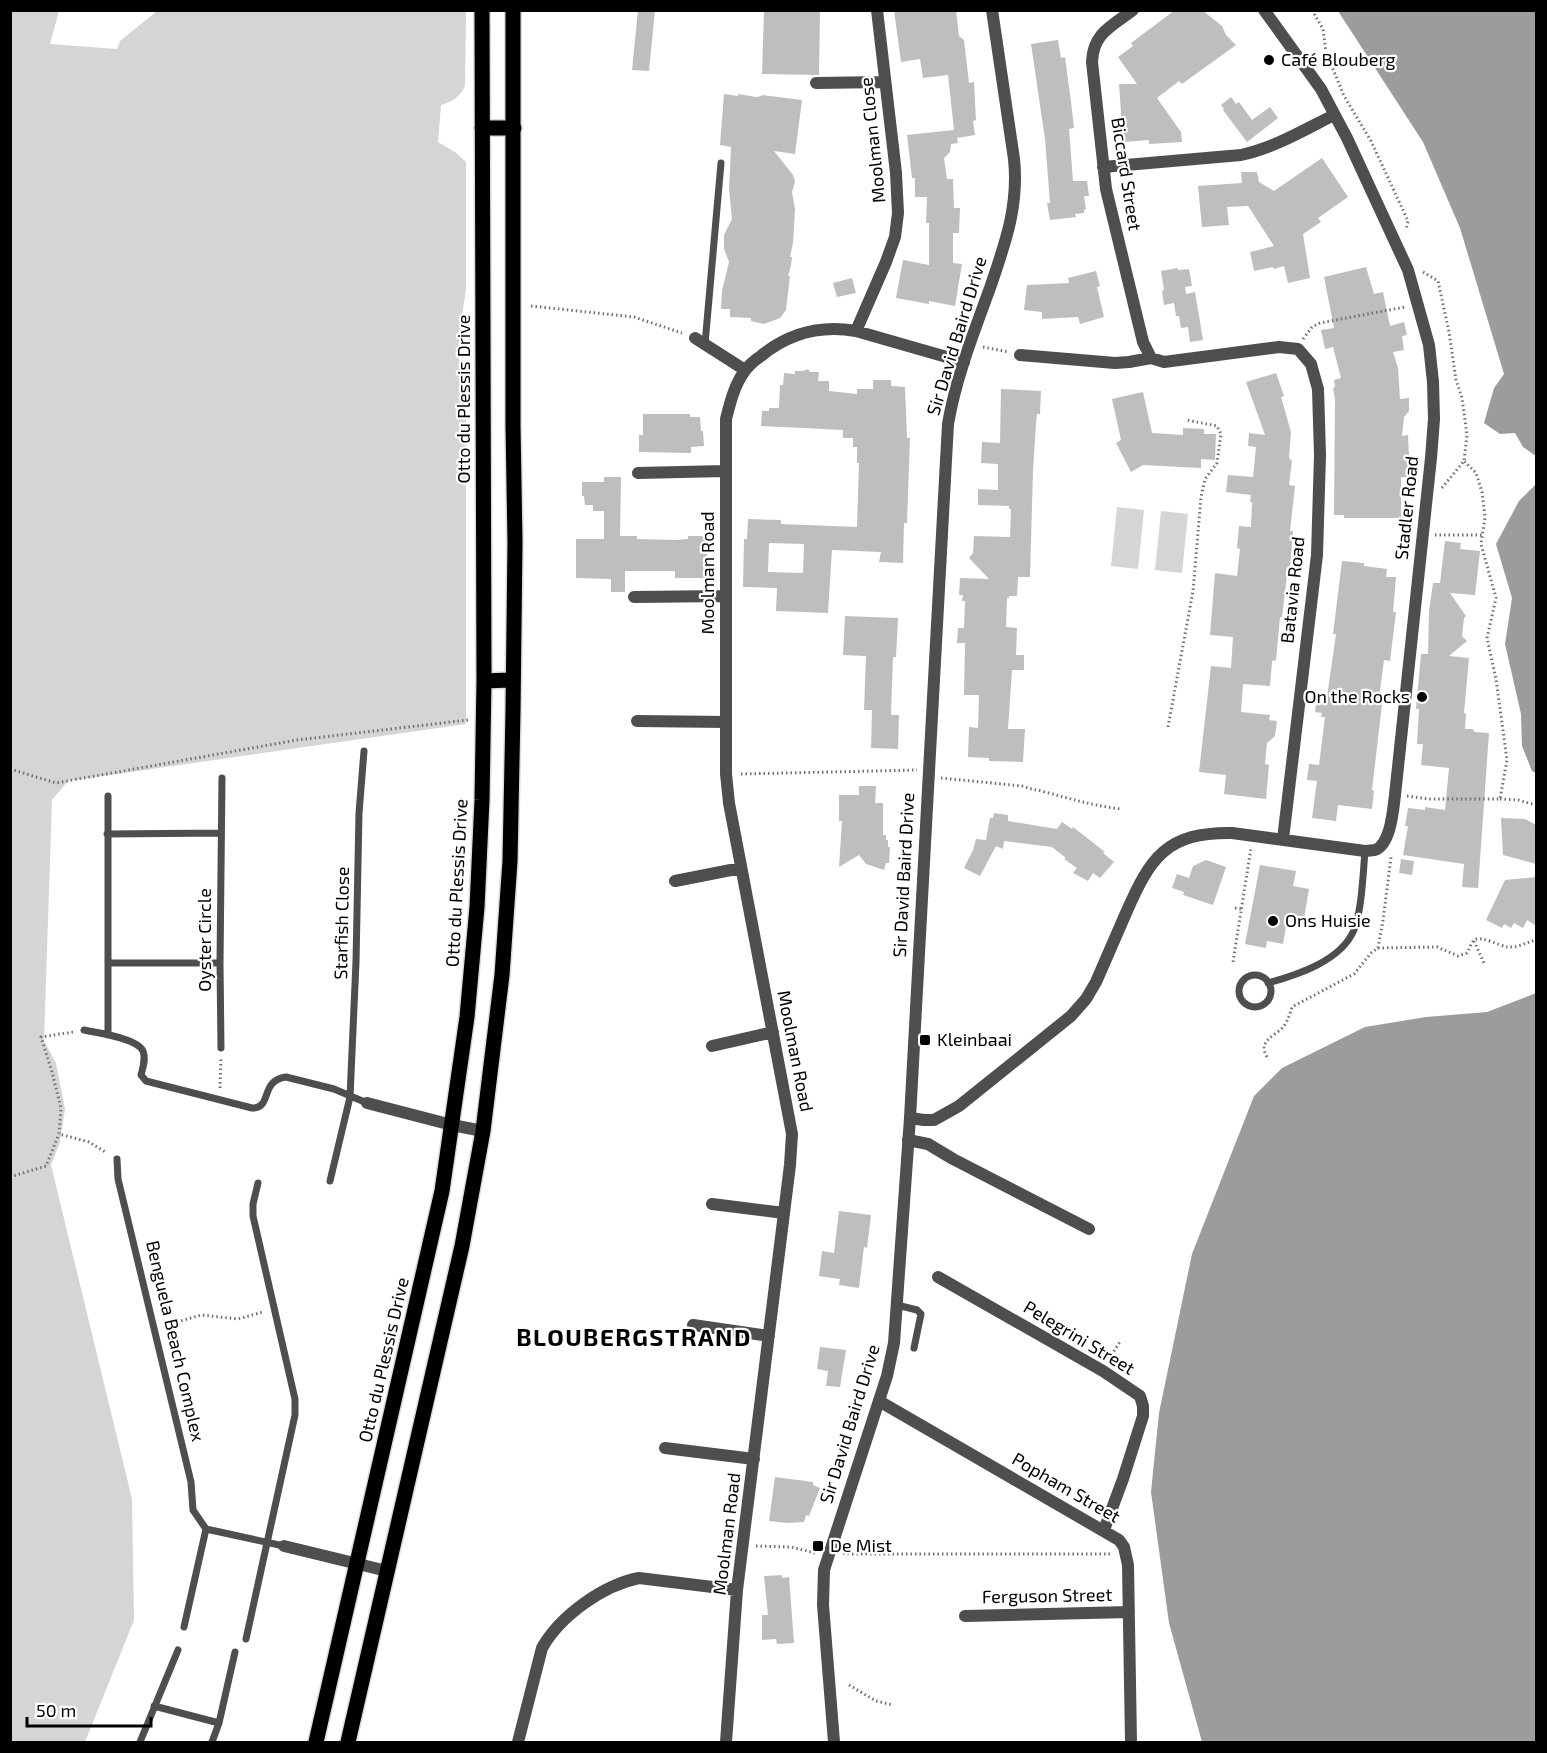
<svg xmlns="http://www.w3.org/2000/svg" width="1547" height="1753" font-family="'Exo 2',sans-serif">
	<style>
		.green { fill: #d5d5d5 }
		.water { fill: #9c9c9c }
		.building { fill: #bebebe; fill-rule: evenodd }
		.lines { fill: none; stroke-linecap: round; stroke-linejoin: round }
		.primary-casing { stroke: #dbdbdb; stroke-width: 18 }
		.path { stroke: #707070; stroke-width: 3; stroke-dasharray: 1.5 3; stroke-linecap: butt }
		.service { stroke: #4e4e4e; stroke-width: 7 }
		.minor { stroke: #4e4e4e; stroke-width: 12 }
		.tertiary { stroke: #4e4e4e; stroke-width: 12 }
		.primary { stroke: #000; stroke-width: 15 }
		.poi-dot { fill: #000; stroke: #fff; stroke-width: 2 }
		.labels { text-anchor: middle; stroke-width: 4.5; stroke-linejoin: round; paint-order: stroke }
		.poi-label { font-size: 18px; fill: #000; stroke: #fff; text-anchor: start }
		.street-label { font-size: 18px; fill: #000; stroke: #fff }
		.district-label { font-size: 24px; font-weight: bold; letter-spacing: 1.5px; fill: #000; stroke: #fff }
	</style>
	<rect width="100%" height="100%" fill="#fff"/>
	<path class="green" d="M11,10L59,11L50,44L117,49L120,41L157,11H466L465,86C460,97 452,102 441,105L438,142L455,152L466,162V289L459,336V371L466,415V724L68,781L52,800L44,1041L56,1063L65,1109L60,1142L51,1165L132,1499L134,1620L85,1742H10Z
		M1117,507L1144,510L1138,569L1111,566Z
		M1161,511L1188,514L1182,573L1155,570Z"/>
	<path class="water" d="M1338,11H1536V456L1523,447L1515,433L1500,434L1484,423L1494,388L1504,374L1460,228L1423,142Z
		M1536,484V773L1532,771L1522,746L1521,714L1505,644L1512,598L1496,544L1519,501Z
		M1536,993V1742H1202L1169,1623L1151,1492L1159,1413L1192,1254L1254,1096L1282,1068L1365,1027L1426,1017L1487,1012Z"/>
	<path class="building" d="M638,10H655L649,71L632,70Z
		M764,10H820L819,75L762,74Z
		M894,10H956L959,36L964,40L969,83L974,82L976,120L973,121L975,135L957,138L958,143L951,144L950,152L944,158L947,179H953L954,208H960L959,233H953V263L962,264L955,306L929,301V304L896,298L903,260L929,265V223H926L927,197H915V178H912L907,135L954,130L948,75L923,78L920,59L901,62Z
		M1175,10H1202L1222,26L1226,35L1236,45L1182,84L1179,81L1157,98L1181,132L1182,142L1149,144V140L1123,142L1119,84H1137L1118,57L1133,46L1131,43Z
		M1058,40L1061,58L1065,57L1071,102L1074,128L1069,129L1073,181H1087L1089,196H1084L1086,209L1084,210V213L1075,214L1076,217L1050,220L1047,203H1050L1045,139L1031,44Z
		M724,94L738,96V94L756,97L762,96V95L802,100L795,154L774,151L793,175L795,181L792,192L795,209L793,243L790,257H792L791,265L788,276H790L786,310L780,318L764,324L751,321V318L730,317V309H721L722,291L729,262L724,249V235L732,219L729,189L731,147L720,145Z
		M1231,97L1236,104L1239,102L1252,120L1270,107L1278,118L1247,142L1223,110L1224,109L1221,105Z
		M1322,158L1348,197L1318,218L1321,222L1303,234L1310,278L1288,283L1284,266L1274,269L1273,267L1254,271L1250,252L1274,246L1248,206L1227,207L1229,225L1202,227L1198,186L1242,183L1241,172H1257L1259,182L1274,191Z
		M1366,267L1374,294L1383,292L1390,326L1404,322L1407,335L1402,336L1404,350L1393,352L1398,368L1400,399L1409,398V411L1404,417L1402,436L1408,435L1409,456H1412V477H1401V518H1344V515H1334L1335,400L1333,388L1335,387L1334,380L1341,378L1333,347L1325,349L1321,330L1334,328L1324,277Z
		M1178,268V270L1189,269L1192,286L1185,287L1186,294L1195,292L1203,340L1190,342L1188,327L1181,328L1179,316H1176L1174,303L1164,305L1162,291L1164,290L1161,271Z
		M1096,271L1100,286L1097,287L1104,317L1080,324L1078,317L1042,319V312L1024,310L1027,285L1069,283L1068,278Z
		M852,278L856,293L837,297L833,283Z
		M808,369L810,372H819L818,381H829V391L857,394V389H873V380H891V386L905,387L907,438H910L907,523H904L903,563L879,562L881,552L832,550L828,613L776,611L777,588L743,587L744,539H747L748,519L781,520V524L857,527L859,463H857V447H853V438H843V430L761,426L762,411H769V408H779L780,385H783L784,373L795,374V371H803ZM769,543L804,544L803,573L768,572Z
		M1276,373L1284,396L1281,397L1291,432L1289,458L1292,461L1289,485L1295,486L1290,531H1293L1290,567H1288L1282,617H1280L1276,660L1272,661L1270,686L1243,684L1241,712L1270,715L1269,720L1277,721L1275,736L1267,743L1265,764L1269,765L1266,799L1224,794L1226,775L1199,772L1211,666L1231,668L1233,637L1210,635L1215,573L1237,576L1240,549L1237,548L1239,526L1251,527L1252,502H1250L1251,495L1226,492L1228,475L1253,477L1256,447L1248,446L1249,433L1265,435L1246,382Z
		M1001,389L1041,391L1040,414H1037L1036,424L1033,470L1030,577H1018L1017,596H1009V598H1007L1006,627L1017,628L1016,655H1024V670H1012L1008,729H1025L1023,762L989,761V758L968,757L969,727L978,728L979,695H964L965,643H957L958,628H964L965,601H962L963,595H959L960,578L989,579L969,558L973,553L974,536L1010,537L1011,509H1009V506L978,505V489L998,490V464L981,463L982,442L1000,443Z
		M1143,392L1152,433L1183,435V428L1204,429V434H1216L1215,460L1201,459V468L1143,465L1131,472L1116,443L1121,440L1112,399Z
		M643,414H690V417H700L701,431H703L704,446L691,447V453L639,452V435H643Z
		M604,477H621L620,536H637V539L675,540L688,539V536H706L708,578H675V571H625V592H611V579L576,578V539H604V511H593V505H585L584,496H582V482H604Z
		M1445,541L1461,543L1460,549L1480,551L1475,595L1450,593L1466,616L1464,618L1462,636L1467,641L1449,656L1469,658L1464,713L1466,714L1465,729H1473L1474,732L1489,733L1478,888L1462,887L1464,864L1403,855L1408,826H1405L1408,808L1425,810V807L1445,810L1449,768L1421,765L1423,744H1417L1419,709H1416L1421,654H1428L1429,611L1433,583H1440Z
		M1342,561L1364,563V566L1387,569L1386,577H1396L1393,612H1396L1390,661L1384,660L1379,698V704H1382L1372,790L1374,791L1372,809L1338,805L1336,821L1312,818L1317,781L1307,780L1309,764L1319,765L1325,717H1321L1322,713L1315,712L1317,696L1327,697L1336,634H1333Z
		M845,616L898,618L896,657H893L891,715H899L898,749L871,748L872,710H864L866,656L843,655Z
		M859,786H876L875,803H883V835H886V840H888V847H890L889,863H886L884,870L866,864L859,855L839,867L842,821H839V795H859Z
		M994,813L1008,815V821L1057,829L1062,822L1072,829L1073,827L1105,852L1103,853L1114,862L1100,878L1093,873L1088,881L1073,873L1077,868L1064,859L1066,858L1052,847L1004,841L1003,849L996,846L980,876L964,868L973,850L976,839L986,840L990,818H993Z
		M1501,818L1525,819L1536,825V864L1503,855Z
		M1401,859L1414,861L1412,875L1399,873Z
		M1206,860L1226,867L1213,905L1183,895L1184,892L1172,888L1177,874L1189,878L1193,866Z
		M1260,865L1296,871L1293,886L1309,889L1304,918L1288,915L1283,944L1267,941L1266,948L1245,944Z
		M1536,877V926L1527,920L1523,928L1514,923L1511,928L1504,924L1502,928L1486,920L1505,880Z
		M839,1211L871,1215L867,1248L864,1247L859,1288L839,1285L840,1279L819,1276L822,1251L834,1253Z
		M820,1347L846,1350L840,1387L826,1386L828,1371L817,1369Z
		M775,1477L813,1482V1485L820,1488L809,1516L806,1515L804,1522L787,1523L769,1521Z
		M782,1575V1578L789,1577L794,1643L777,1644L776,1639L762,1640V1615H768L764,1576Z"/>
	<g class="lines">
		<defs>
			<path id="primary" d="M482,128H514
				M484,681L513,680
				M316,1742L442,1191L467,1017L477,907L482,800L484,681L482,10
				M348,1742L462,1246L483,1131L502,975L510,861L513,711L515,542L513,425V10"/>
		</defs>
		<use href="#primary" class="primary-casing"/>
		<path class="path" d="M1312,10L1323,29L1326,52L1344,96L1371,141L1408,221L1406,230
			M1423,272L1438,281L1449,332L1456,380L1462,398L1467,435L1464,461L1441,489
			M531,306L634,317L682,333
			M1303,339L1312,327L1320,323L1405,307
			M983,347L1009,352
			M1435,535H1482
			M1168,727L1193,591L1201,497L1205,479L1217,463L1221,434L1217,426L1187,420
			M10,769L56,783L297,740L468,720
			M741,774L917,770
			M941,778L1022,786C1030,789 1037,790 1045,792C1071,799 1095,806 1121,809
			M1407,796L1429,799H1500L1507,760L1496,679L1487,638L1496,598L1481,544L1485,517L1482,492L1476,473L1464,461
			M1500,799L1518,800L1536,805
			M1235,908L1242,909
			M1474,941L1484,963
			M1378,948L1437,947L1458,956L1467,953C1469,950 1471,943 1474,940C1481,935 1499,946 1508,947C1518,948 1527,942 1536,940
			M1233,962L1251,848
			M73,1032L41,1037L52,1072L61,1108L59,1134L89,1142L107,1153
			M1267,1057C1257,1040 1276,1036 1284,1026C1288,1020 1290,1014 1292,1007L1354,974L1371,953L1378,948L1383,920L1391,857
			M220,1088L221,1058
			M10,1177L46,1166L59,1134
			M164,1326L201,1315L238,1319L263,1312
			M1109,1359L1121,1340
			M756,1546L791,1547L815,1553
			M843,1553L852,1554H1113
			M849,1685L876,1701L893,1705"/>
		<path class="service" d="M705,344L721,163
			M108,796V1035
			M107,834L221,833
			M108,963H220
			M1239 991a16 16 0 1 1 32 0a16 16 0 1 1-32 0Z
			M1268,983C1297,975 1341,961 1354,930C1362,909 1363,874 1365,851
			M84,1030C97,1033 137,1038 143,1051C146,1059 143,1067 141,1075L146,1081L252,1108C273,1108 259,1081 286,1077L334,1089L367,1103
			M221,1048L220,963L222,778
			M117,1159L118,1179L191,1482L193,1510L206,1529L184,1627
			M330,1181L350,1097L356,962L359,813L364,751
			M897,1305L917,1310L921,1314L914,1348
			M206,1529L284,1546
			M246,1639L295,1415V1399L253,1216V1204L258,1183
			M154,1706L219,1723
			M140,1742L178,1650
			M212,1742L219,1723L235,1652"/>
		<path class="minor" d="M1133,10C1112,26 1093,33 1092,62L1106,189L1143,342L1151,358
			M816,83L885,82
			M1103,167L1241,155C1274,148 1304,130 1334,115
			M856,331L886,262L895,237L898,213L896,173L877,10
			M695,338L745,370
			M1020,355L1115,363L1129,362L1151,358L1164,362L1279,347L1298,349L1311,364L1318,389L1320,455L1317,555L1283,839
			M638,473L725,471
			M634,597L726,596
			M637,721L726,722
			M675,881L741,868
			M712,1046L773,1032
			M367,1103L452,1125L483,1131
			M910,1118L924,1120H934L959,1106L1071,1016L1086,999L1096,982C1106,959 1116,936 1126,913C1150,858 1166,832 1232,833L1365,851C1366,851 1374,850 1375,850C1391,844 1393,810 1395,795L1431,458L1434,419L1433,382L1429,345L1408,270L1347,138L1321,89L1264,10
			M908,1140L928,1144L953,1159L1089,1229
			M712,1204L784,1213
			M938,1277L1103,1371L1140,1396L1143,1406V1416L1123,1479L1104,1530
			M693,1325L769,1336
			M879,1401L1119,1540L1124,1547L1128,1565L1131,1742
			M665,1448L754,1459
			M284,1546L387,1571
			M965,1616L1129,1612
			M518,1742L542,1648C560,1616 603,1585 639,1578L737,1590
			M726,1742L737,1590L790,1165L792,1134L729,803L726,774V419C730,403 734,386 744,372C748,366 755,360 761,356C789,333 821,325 856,331L964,362"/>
		<path class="tertiary" d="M834,1742L823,1605L824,1570L887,1376L894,1343L910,1118L948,424C956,377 974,332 990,288C1005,244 1019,206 1014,159L992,10"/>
		<use href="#primary" class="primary"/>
	</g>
	<g class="poi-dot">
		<circle cx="1269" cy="60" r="6"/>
		<circle cx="1422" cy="697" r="6"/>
		<circle cx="1273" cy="921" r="6"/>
		<rect x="919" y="1034" width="12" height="12" rx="3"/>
		<rect x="812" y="1540" width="12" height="12" rx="3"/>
	</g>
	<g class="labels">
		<g class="poi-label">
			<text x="1281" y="66">Café Blouberg</text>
			<text x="1410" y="703" text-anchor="end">On the Rocks</text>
			<text x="1285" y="927">Ons Huisie</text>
			<text x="937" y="1046">Kleinbaai</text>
			<text x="830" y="1552">De Mist</text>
		</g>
		<g class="street-label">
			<text transform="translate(873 140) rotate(-96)" y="6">Moolman Close</text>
			<text transform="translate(1126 174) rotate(81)" y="6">Biccard Street</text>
			<text transform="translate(957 336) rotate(-73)" y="6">Sir David Baird Drive</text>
			<text transform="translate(464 399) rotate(-90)" y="6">Otto du Plessis Drive</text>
			<text transform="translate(1407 508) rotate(-84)" y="6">Stadler Road</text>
			<text transform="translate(708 573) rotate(-90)" y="6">Moolman Road</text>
			<text transform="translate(1293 590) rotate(-84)" y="6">Batavia Road</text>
			<text transform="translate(904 875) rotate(-87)" y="6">Sir David Baird Drive</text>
			<text transform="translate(457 883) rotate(-87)" y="6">Otto du Plessis Drive</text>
			<text transform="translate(342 923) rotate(-89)" y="6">Starfish Close</text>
			<text transform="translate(205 940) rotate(-90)" y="6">Oyster Circle</text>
			<text transform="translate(795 1051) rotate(79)" y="6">Moolman Road</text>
			<text transform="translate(1079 1338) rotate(31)" y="6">Pelegrini Street</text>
			<text transform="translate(175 1341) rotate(77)" y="6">Benguela Beach Complex</text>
			<text transform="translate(384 1360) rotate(-77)" y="6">Otto du Plessis Drive</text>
			<text transform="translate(850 1424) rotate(-73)" y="6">Sir David Baird Drive</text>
			<text transform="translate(1066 1488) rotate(30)" y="6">Popham Street</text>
			<text transform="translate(727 1534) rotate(-83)" y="6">Moolman Road</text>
			<text transform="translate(1047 1596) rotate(-1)" y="6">Ferguson Street</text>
		</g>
		<g class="district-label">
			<text x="634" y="1346">BLOUBERGSTRAND</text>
		</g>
	</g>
	<rect width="1547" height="1753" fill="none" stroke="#000000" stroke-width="24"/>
	<path d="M27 1717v9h124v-9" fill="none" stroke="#000000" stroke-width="3"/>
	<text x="36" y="1717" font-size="18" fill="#000000" stroke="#ffffff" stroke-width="4.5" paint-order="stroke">50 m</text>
</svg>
